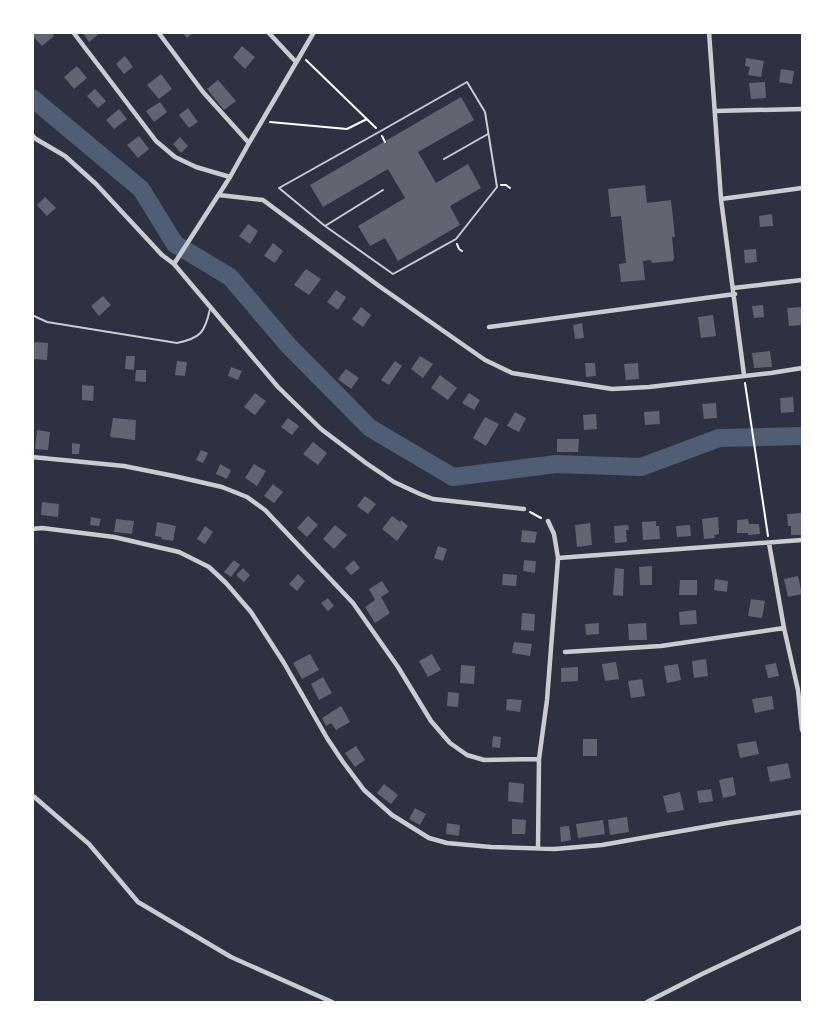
<svg xmlns="http://www.w3.org/2000/svg" width="835" height="1035" font-family="'PT Sans Narrow',sans-serif">
	<style>
		.lines { fill: none; stroke-linecap: round; stroke-linejoin: round }
		.river { stroke: #4f5d75; stroke-width: 18 }
		.building { fill: #626471 }
		.path { stroke: #fff; stroke-width: 2 }
		.service { stroke: #caccd0; stroke-width: 2 }
		.minor { stroke: #caccd0; stroke-width: 4.5 }
	</style>
	<rect width="100%" height="100%" fill="#2d3142"/>
	<g class="lines">
		<path class="river" d="M32,98L141,189L175,244L230,277L288,345L370,428L453,477L556,464L641,467L719,438L802,436"/>
	</g>
	<path class="building" d="M34,32H52L54,36L42,46L32,35Z
		M82,32H101L89,42Z
		M182,32H194L187,38Z
		M242,46L255,57L245,69L233,57Z
		M125,56L133,67L124,74L116,64Z
		M746,58L764,61L761,77L748,75L750,67L745,66Z
		M77,66L87,78L74,89L64,77Z
		M781,69L794,71L792,84L779,82Z
		M161,74L172,89L159,99L147,85Z
		M218,80L236,101L224,110L207,89Z
		M765,82L766,98L751,99L749,83Z
		M95,89L106,101L98,108L87,96Z
		M461,97L474,120L418,152L436,183L468,164L481,188L450,206L460,225L398,261L385,238L370,246L358,226L405,198L388,169L323,207L310,185Z
		M160,102L167,112L154,122L146,111Z
		M188,108L198,122L189,128L179,115Z
		M119,109L127,119L114,129L106,120Z
		M139,136L149,149L138,158L127,145Z
		M180,137L188,146L181,153L173,144Z
		M645,185L647,203L671,200L675,237H672L674,258L673,261L652,263L651,260L643,261L645,280L621,282L619,264L626,263L621,216L611,217L608,189Z
		M45,197L56,208L47,216L37,205Z
		M772,214L773,226L760,227L759,216Z
		M248,224L258,231L250,244L239,236Z
		M273,243L283,251L275,263L264,256Z
		M756,249L757,262L745,263L744,250Z
		M306,269L321,279L309,295L294,285Z
		M336,290L346,297L338,310L327,302Z
		M103,296L111,305L99,316L91,306Z
		M763,305L764,317L754,318L752,306Z
		M361,307L371,315L363,327L352,319Z
		M802,307V325L789,326L787,308Z
		M713,315L716,336L701,338L698,317Z
		M582,323L584,338L575,339L573,325Z
		M34,342L48,343L47,360L33,359Z
		M770,351L772,367L754,368L752,353Z
		M126,356H135L134,370L125,369Z
		M420,356L433,364L423,378L411,369Z
		M177,361L187,362L185,376L175,375Z
		M395,361L402,366L389,385L381,380Z
		M585,363H595L596,376L586,377Z
		M638,363L639,379L626,380L624,364Z
		M231,367L242,371L238,380L228,376Z
		M346,369L359,378L351,389L338,379Z
		M136,370H146V382L135,381Z
		M440,375L457,388L448,400L431,388Z
		M82,385L94,386L93,401L82,400Z
		M255,393L266,401L255,415L244,407Z
		M469,393L480,400L474,410L462,403Z
		M793,397L794,412L781,413L780,398Z
		M716,403L717,418L704,419L702,404Z
		M659,411L660,424L645,425L644,412Z
		M515,412L526,418L519,432L507,426Z
		M596,414L597,429L584,430L583,415Z
		M485,417L499,424L486,446L473,438Z
		M113,418L136,420L135,440L110,437Z
		M288,418L299,426L292,435L281,427Z
		M37,430L50,432L48,450L35,449Z
		M557,439H579L578,452H557Z
		M313,442L327,453L318,465L303,454Z
		M72,443L80,444L79,454H72Z
		M201,450L208,453L203,463L196,460Z
		M220,464L231,470L227,479L216,474Z
		M254,464L266,471L257,486L245,478Z
		M273,484L283,492L274,503L264,496Z
		M365,496L376,504L368,514L357,506Z
		M42,502L59,504L58,517L41,515Z
		M802,513V535H791V526H788L787,514Z
		M308,516L318,525L307,537L297,528Z
		M392,516L400,522L401,520L408,526L397,541L382,529Z
		M91,517L101,519L99,526L90,525Z
		M718,517L719,534L714,535L715,538L704,539L702,519Z
		M116,519L134,521L132,534L114,532Z
		M748,519L749,524H759L760,534L748,535V533H737V520Z
		M656,521V526H659L660,539L643,540L642,522Z
		M157,522L176,526L173,541L161,539L162,537L155,536Z
		M590,523L592,545L577,547L575,525Z
		M335,525L347,535L334,549L323,539Z
		M628,525L629,530H626L627,542L615,543L614,526Z
		M690,525L691,536L677,537L676,526Z
		M205,526L213,532L205,544L197,539Z
		M522,530L537,532L535,543L521,542Z
		M438,546L447,549L443,561L434,558Z
		M234,560L240,565L231,577L224,572Z
		M354,560L360,568L351,575L345,568Z
		M524,560L536,561L535,573L523,571Z
		M652,566V585H640L639,567Z
		M243,568L250,575L244,582L236,575Z
		M615,568L624,569L623,596L613,595Z
		M298,574L305,581L297,591L289,584Z
		M503,574L517,575L516,586L502,585Z
		M798,576L802,594L788,597L784,579Z
		M715,579L728,581L727,592L714,590Z
		M680,580H697V595H679Z
		M382,581L389,592L381,597L390,613L375,623L365,607L375,600L369,589Z
		M328,598L334,606L328,611L321,603Z
		M751,599L765,601L762,618L748,616Z
		M696,610L697,624L680,625L679,612Z
		M522,613L535,614L534,631L521,630Z
		M599,623V634L586,635L585,624Z
		M646,623L647,640H629L628,624Z
		M514,642L532,644L530,656L512,653Z
		M310,654L319,670L302,679L293,663Z
		M432,654L441,670L428,677L419,661Z
		M706,659L708,676L694,678L692,661Z
		M616,662L619,679L605,681L602,664Z
		M776,663L779,676L768,678L765,665Z
		M678,664L681,680L667,683L664,666Z
		M461,665L475,666L474,684L460,683Z
		M578,667V681L561,682V668Z
		M323,677L332,693L319,700L311,684Z
		M642,679L645,696L631,698L628,681Z
		M448,692L459,693L458,707L447,706Z
		M772,696L774,709L755,713L752,699Z
		M507,699L522,700L520,712L506,710Z
		M341,706L350,722L336,730L331,723L326,726L322,718Z
		M493,736L501,737L500,748L492,747Z
		M583,739H597V756H583Z
		M756,741L759,754L740,758L737,744Z
		M356,746L365,760L355,767L345,753Z
		M788,763L791,778L770,782L767,767Z
		M733,777L736,795L723,798L719,780Z
		M509,782L524,784L523,803L508,801Z
		M384,784L398,795L391,804L377,793Z
		M711,789L713,801L699,803L697,791Z
		M680,792L684,810L667,813L663,796Z
		M415,808L426,814L420,825L409,819Z
		M627,817L629,832L610,835L608,820Z
		M512,819L526,820L525,834H512Z
		M603,820L605,834L578,838L576,824Z
		M447,823L460,825L459,836L446,834Z
		M569,826L571,840L561,842L560,827Z"/>
	<g class="lines">
		<path class="path" d="M306,60L376,128
			M270,122L347,129L367,119
			M382,136L385,142
			M501,185H506L510,188
			M457,244L459,249L462,251
			M745,383L768,536
			M530,512L541,518"/>
		<path class="service" d="M444,159L488,134
			M325,226L393,274L456,239L497,187L485,112L467,82L379,132L279,188L325,226L383,190
			M32,317L34,316L47,322L177,343C201,338 205,332 210,309"/>
		<path class="minor" d="M73,32L156,141L175,157L196,167L230,177
			M158,32L203,92L249,143
			M268,32L296,62
			M709,32L721,199L744,375
			M715,111L802,109
			M32,135L36,139L65,156L96,184L162,255L174,264L278,387L321,429L366,463L394,482L420,494L433,499L524,509
			M219,195L263,200L379,286L485,360L512,373L612,389L649,387L771,373L802,368
			M721,199L802,188
			M174,264L230,177L249,143L314,32
			M733,288L802,280
			M489,327L735,294
			M32,457L124,466L174,476L222,487L247,497L265,510L353,603L398,667L431,721L450,743L467,755L484,760L539,759
			M32,529L42,528L114,537L179,552L209,567L226,583L251,612L284,663L327,738L343,762L364,790L392,815L429,838L447,843L491,847L555,849L602,845L727,823L802,812
			M769,543L784,628L798,690L802,730
			M558,558L802,540
			M565,652L661,646L784,628
			M32,795L89,844L138,902L231,957L332,1002
			M538,848L539,759L547,700L558,558L554,534L548,521
			M647,1002L702,974L802,927"/>
	</g>
	<rect width="835" height="1035" fill="none" stroke="#ffffff" stroke-width="68"/>
</svg>
